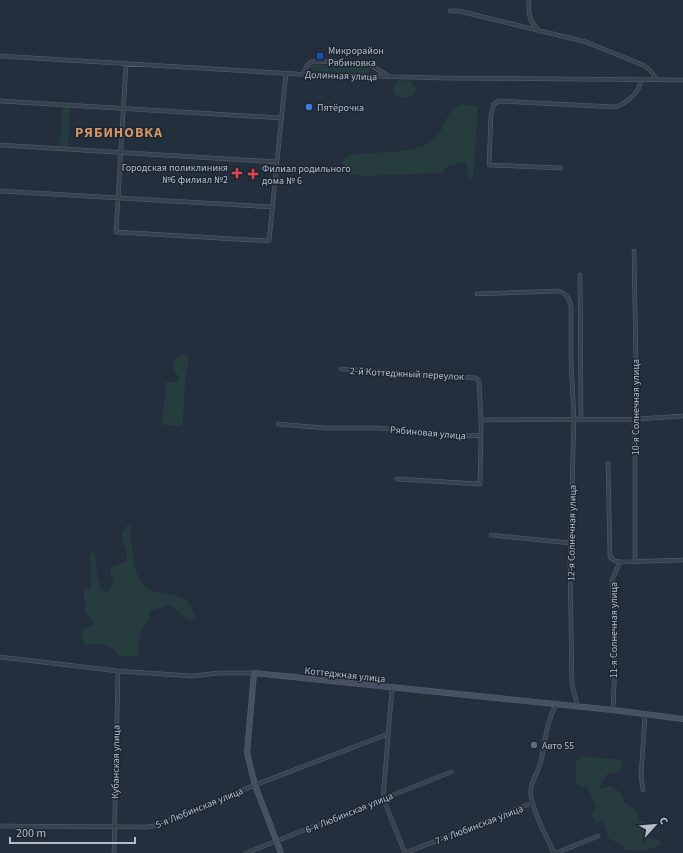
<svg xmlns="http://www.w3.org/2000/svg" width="683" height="853" font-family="'Source Sans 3',sans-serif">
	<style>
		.green { fill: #263c3f }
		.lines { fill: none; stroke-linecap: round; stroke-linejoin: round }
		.street-casing { stroke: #565f6c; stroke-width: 4.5 }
		.secondary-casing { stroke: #565f6c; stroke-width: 6 }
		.street { stroke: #38414e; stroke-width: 3.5 }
		.secondary { stroke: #465061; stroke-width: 5 }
		.transit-dot { fill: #1a4fb4; stroke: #1d2633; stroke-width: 1.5 }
		.shop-dot { fill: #3f7fe0; stroke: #1d2633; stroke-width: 1.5 }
		.health-dot { fill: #e0444e; stroke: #1d2633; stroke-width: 1.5 }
		.service-dot { fill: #5c6f8a; stroke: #1d2633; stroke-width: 1.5 }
		.labels { text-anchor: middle; stroke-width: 3; stroke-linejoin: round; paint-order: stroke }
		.poi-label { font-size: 10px; fill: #b4bcc9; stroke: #1d2633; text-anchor: start }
		.street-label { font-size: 10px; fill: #b4bcc9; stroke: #1d2633 }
		.district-label { font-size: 14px; font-weight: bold; letter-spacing: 1px; fill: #d59563; stroke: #1d2633 }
	</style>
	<rect width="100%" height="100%" fill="#242f3e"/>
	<path class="green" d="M312,64L350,67L362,65H367L370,69L369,72L366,73L311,71L310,66Z
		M398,80L411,81L415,86L416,91C412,99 401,100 394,94L393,88Z
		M460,105H471L478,107L473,178H469L466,161L448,166L442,173L363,176L349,174L344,169L342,162L346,157L355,154L404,151L425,145L433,141L440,132L451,110Z
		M62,107H70L68,147L60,146Z
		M181,354L187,355L189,358L185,381L183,424L180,426L165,425L162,423L166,382H177L179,381V377L174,371V360L178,358Z
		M128,525L130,526C132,542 132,574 144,586C155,598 183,590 191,606C193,609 194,614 195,618L190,621C182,616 177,609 169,605L149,611V619L140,633L138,657L119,656C116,653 114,649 110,647C103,641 94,645 85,645L81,637L82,629L93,625L94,621L85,613L84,594L85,590L91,589L90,554L93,552L95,554L97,576L101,589L107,592C119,582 109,579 111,567L126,562C130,547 114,538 128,525Z
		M581,756L622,760V766L620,771L607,774L600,786V789L611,786L616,789L621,794L624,802L636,811L640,821L645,822L647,826L644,832L647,837L661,841L662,844C648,851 640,853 625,849C623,848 621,844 618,843C615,841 612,840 609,839L603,821L597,823L592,814L596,807L589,790L585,786H579L575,780C580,769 569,768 581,756Z"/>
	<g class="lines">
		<defs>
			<path id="street" d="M529,0C528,15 529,20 539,31
				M450,11H459L586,42L643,65L650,70L657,80
				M0,56L297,74L441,78L683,80
				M126,64L116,232L269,241L286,73
				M303,74C305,68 307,64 313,61L364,63L369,64L388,76
				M0,101L282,118
				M0,145L277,162
				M561,168L489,165L491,114L494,104L499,101L615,107C628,102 639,94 641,80
				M0,191L272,207
				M634,251L637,419L635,425V562
				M580,275L581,418
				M477,294L559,291C567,294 569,298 571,306V359L574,418L570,563L572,685L578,707
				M341,369L476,378L479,381L481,420
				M278,424L324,428H377L471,436L481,435V420L637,419L683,416
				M608,463L610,557L615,561L620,562L612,580L615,661L613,710
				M397,479L480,484L481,435
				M491,535L570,543
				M620,562L683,560
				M0,657L118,671L192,676L219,673H254
				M392,688L383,798L405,853
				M643,790L641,776L645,715
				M0,826L147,827L154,826L255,785L388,734
				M114,853L118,671
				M246,853L451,772
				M405,853L532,803
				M554,853C547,837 533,813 531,796C529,784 537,775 540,764C546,744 545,723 556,705
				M556,853L598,836"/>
			<path id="secondary" d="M281,853L255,785L247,753L254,673L613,710L683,719"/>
		</defs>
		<use href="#street" class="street-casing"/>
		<use href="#secondary" class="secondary-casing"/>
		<use href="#street" class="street"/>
		<use href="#secondary" class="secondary"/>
	</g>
	<rect class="transit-dot" x="316" y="52" width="8" height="8" rx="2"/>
	<circle class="shop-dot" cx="309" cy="107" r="4"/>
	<g class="health-dot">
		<path d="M235 167h4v4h4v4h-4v4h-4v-4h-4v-4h4z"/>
		<path d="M251 168h4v4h4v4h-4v4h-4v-4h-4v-4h4z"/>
	</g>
	<circle class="service-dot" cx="534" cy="745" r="4"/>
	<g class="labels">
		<g class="poi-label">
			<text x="328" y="54">Микрорайон<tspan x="328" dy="12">Рябиновка</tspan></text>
			<text x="317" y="111">Пятёрочка</text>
			<text x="228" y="171" text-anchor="end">Городская поликлиникя<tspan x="228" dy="12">№6 филиал №2</tspan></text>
			<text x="262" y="172">Филиал родильного<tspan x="262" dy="12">дома № 6</tspan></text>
			<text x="542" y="749">Авто 55</text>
		</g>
		<g class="street-label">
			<text transform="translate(341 75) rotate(2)" y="4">Долинная улица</text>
			<text transform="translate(407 373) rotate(3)" y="4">2-й Коттеджный переулок</text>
			<text transform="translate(635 407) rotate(-90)" y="4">10-я Солнечная улица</text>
			<text transform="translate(428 432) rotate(5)" y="4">Рябиновая улица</text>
			<text transform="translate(571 533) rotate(-89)" y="4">12-я Солнечная улица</text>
			<text transform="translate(613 630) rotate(-90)" y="4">11-я Солнечная улица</text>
			<text transform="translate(345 674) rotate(6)" y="4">Коттеджная улица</text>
			<text transform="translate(115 762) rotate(-89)" y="4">Кубанская улица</text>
			<text transform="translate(199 807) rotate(-22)" y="4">5-я Любинская улица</text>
			<text transform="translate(349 812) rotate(-22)" y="4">6-я Любинская улица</text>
			<text transform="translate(479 824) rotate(-21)" y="4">7-я Любинская улица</text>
		</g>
		<g class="district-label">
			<text x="119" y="137">РЯБИНОВКА</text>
		</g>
	</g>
	<g transform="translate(655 825) rotate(63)" stroke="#1d2633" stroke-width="3" paint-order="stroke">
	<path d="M0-3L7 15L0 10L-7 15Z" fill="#b4bcc9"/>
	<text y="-6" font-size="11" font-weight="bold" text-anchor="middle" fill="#b4bcc9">С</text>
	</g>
	<path d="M10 837v6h125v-6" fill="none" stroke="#b4bcc9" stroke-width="2"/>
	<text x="16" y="837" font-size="12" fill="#b4bcc9" stroke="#1d2633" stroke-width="3" paint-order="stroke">200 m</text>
</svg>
